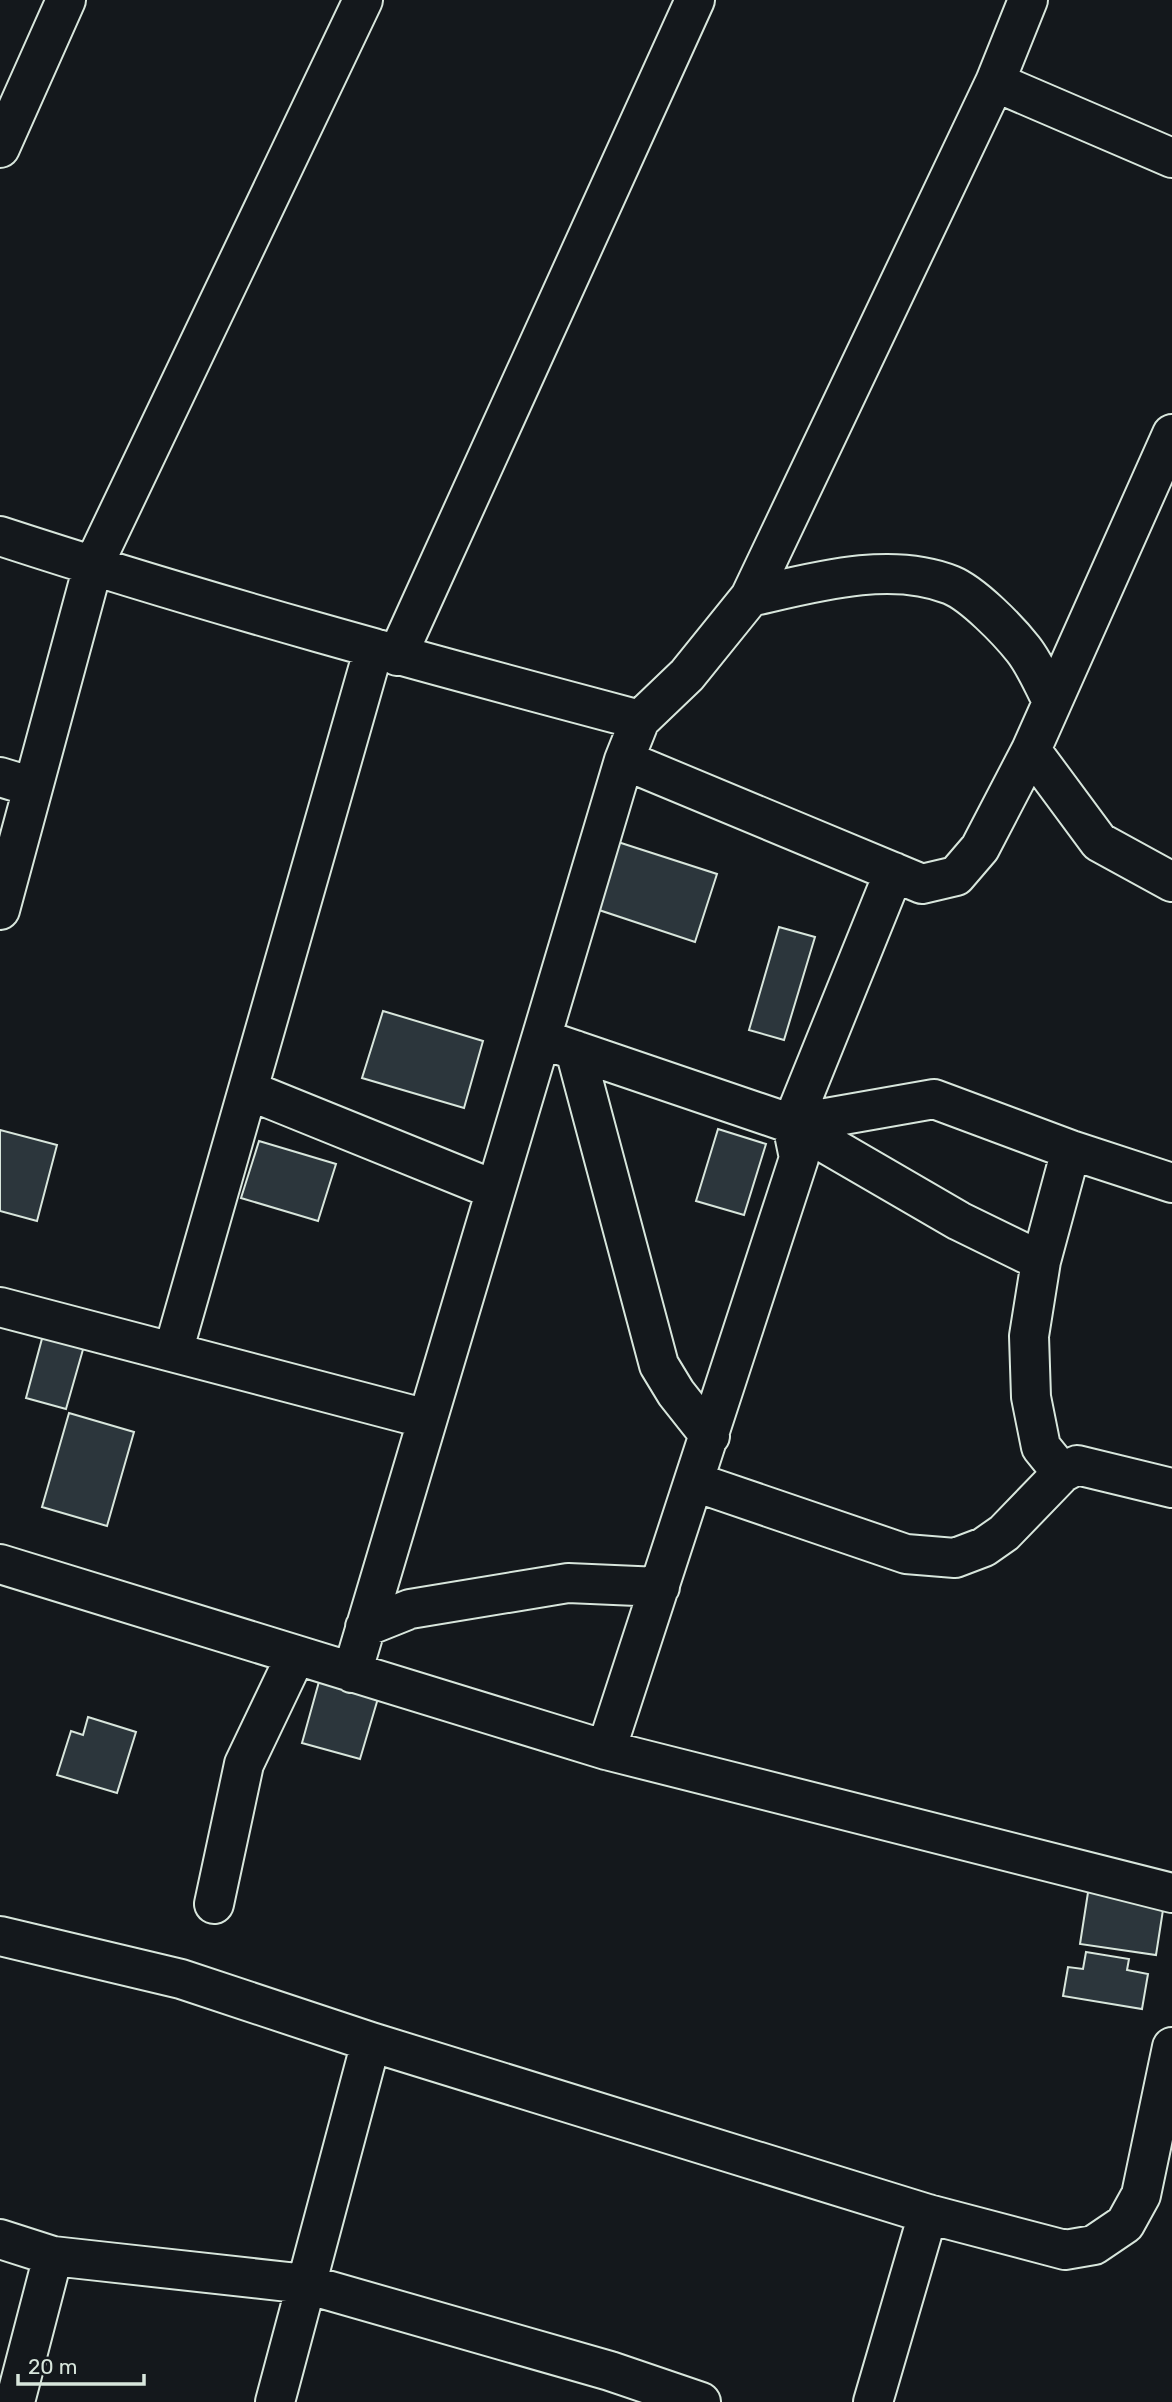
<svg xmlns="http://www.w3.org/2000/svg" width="1172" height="2402" font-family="Rubik,sans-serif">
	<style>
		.building { fill: #2c363c; stroke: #d8e6dc; stroke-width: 2 }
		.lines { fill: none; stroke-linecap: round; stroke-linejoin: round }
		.street-casing { stroke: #d8e6dc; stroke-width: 42 }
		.street { stroke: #14181c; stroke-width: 38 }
	</style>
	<rect width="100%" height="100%" fill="#14181c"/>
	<path class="building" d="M618,842L717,874L695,942L596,909Z
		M779,927L815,937L784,1040L749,1030Z
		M383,1011L483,1041L464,1108L362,1078Z
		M718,1129L766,1144L744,1215L696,1201Z
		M0,1130L57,1145L37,1221L0,1211Z
		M259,1141L336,1164L318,1221L241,1198Z
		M43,1335L84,1346L66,1409L26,1398Z
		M69,1413L134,1432L107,1526L42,1507Z
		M320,1678L379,1695L360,1759L302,1743Z
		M88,1717L136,1732L117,1793L57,1775L71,1731L83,1735Z
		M1089,1886L1165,1897L1156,1955L1080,1944Z
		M1086,1952L1129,1959L1127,1970L1148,1974L1142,2009L1063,1996L1068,1967L1083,1969Z"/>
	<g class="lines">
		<defs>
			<path id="street" d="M995,82L1172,158
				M0,148L66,0
				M0,536C211,605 425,663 640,720L687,675L750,597L995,82L1028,0
				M750,597C811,583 890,560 951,585C973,594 1008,630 1023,649C1035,664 1043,684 1052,701
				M397,656L695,0
				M1031,750L1099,842L1172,882
				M624,760L922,884L956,876L980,848L1031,750L1172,434
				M0,777L33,787
				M0,910L93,566L363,0
				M542,1039L792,1124L799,1158L606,1750
				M575,1050L659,1365L676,1393L710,1436
				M248,1090L495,1190
				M792,1124L934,1099L1071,1150L1172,1183
				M792,1124L959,1221L1041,1261
				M792,1124L894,872
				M0,1307L427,1419
				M173,1352L374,648
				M1062,1473L1041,1447L1031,1397L1029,1336L1041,1261L1071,1150
				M695,1482L906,1554L955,1558L984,1547L1004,1533L1062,1473L1077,1465L1172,1488
				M0,1564L606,1750L1172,1893
				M365,1627L410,1609L568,1583L660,1587
				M352,1673L624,760L640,720
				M214,1904L244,1764L296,1655
				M0,1936L181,1979L371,2042L928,2214L1065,2250L1094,2245L1125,2224L1141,2195L1172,2047
				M0,2239L53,2256L306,2284L610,2371L701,2402
				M15,2402L53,2256
				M275,2402L371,2042
				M873,2402L928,2214"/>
		</defs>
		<use href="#street" class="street-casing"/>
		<use href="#street" class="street"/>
	</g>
	<path d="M18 2374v10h126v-10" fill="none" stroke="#d8e6dc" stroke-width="3.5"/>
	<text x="28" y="2374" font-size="21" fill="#d8e6dc" stroke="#14181c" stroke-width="5" paint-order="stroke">20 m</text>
</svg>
